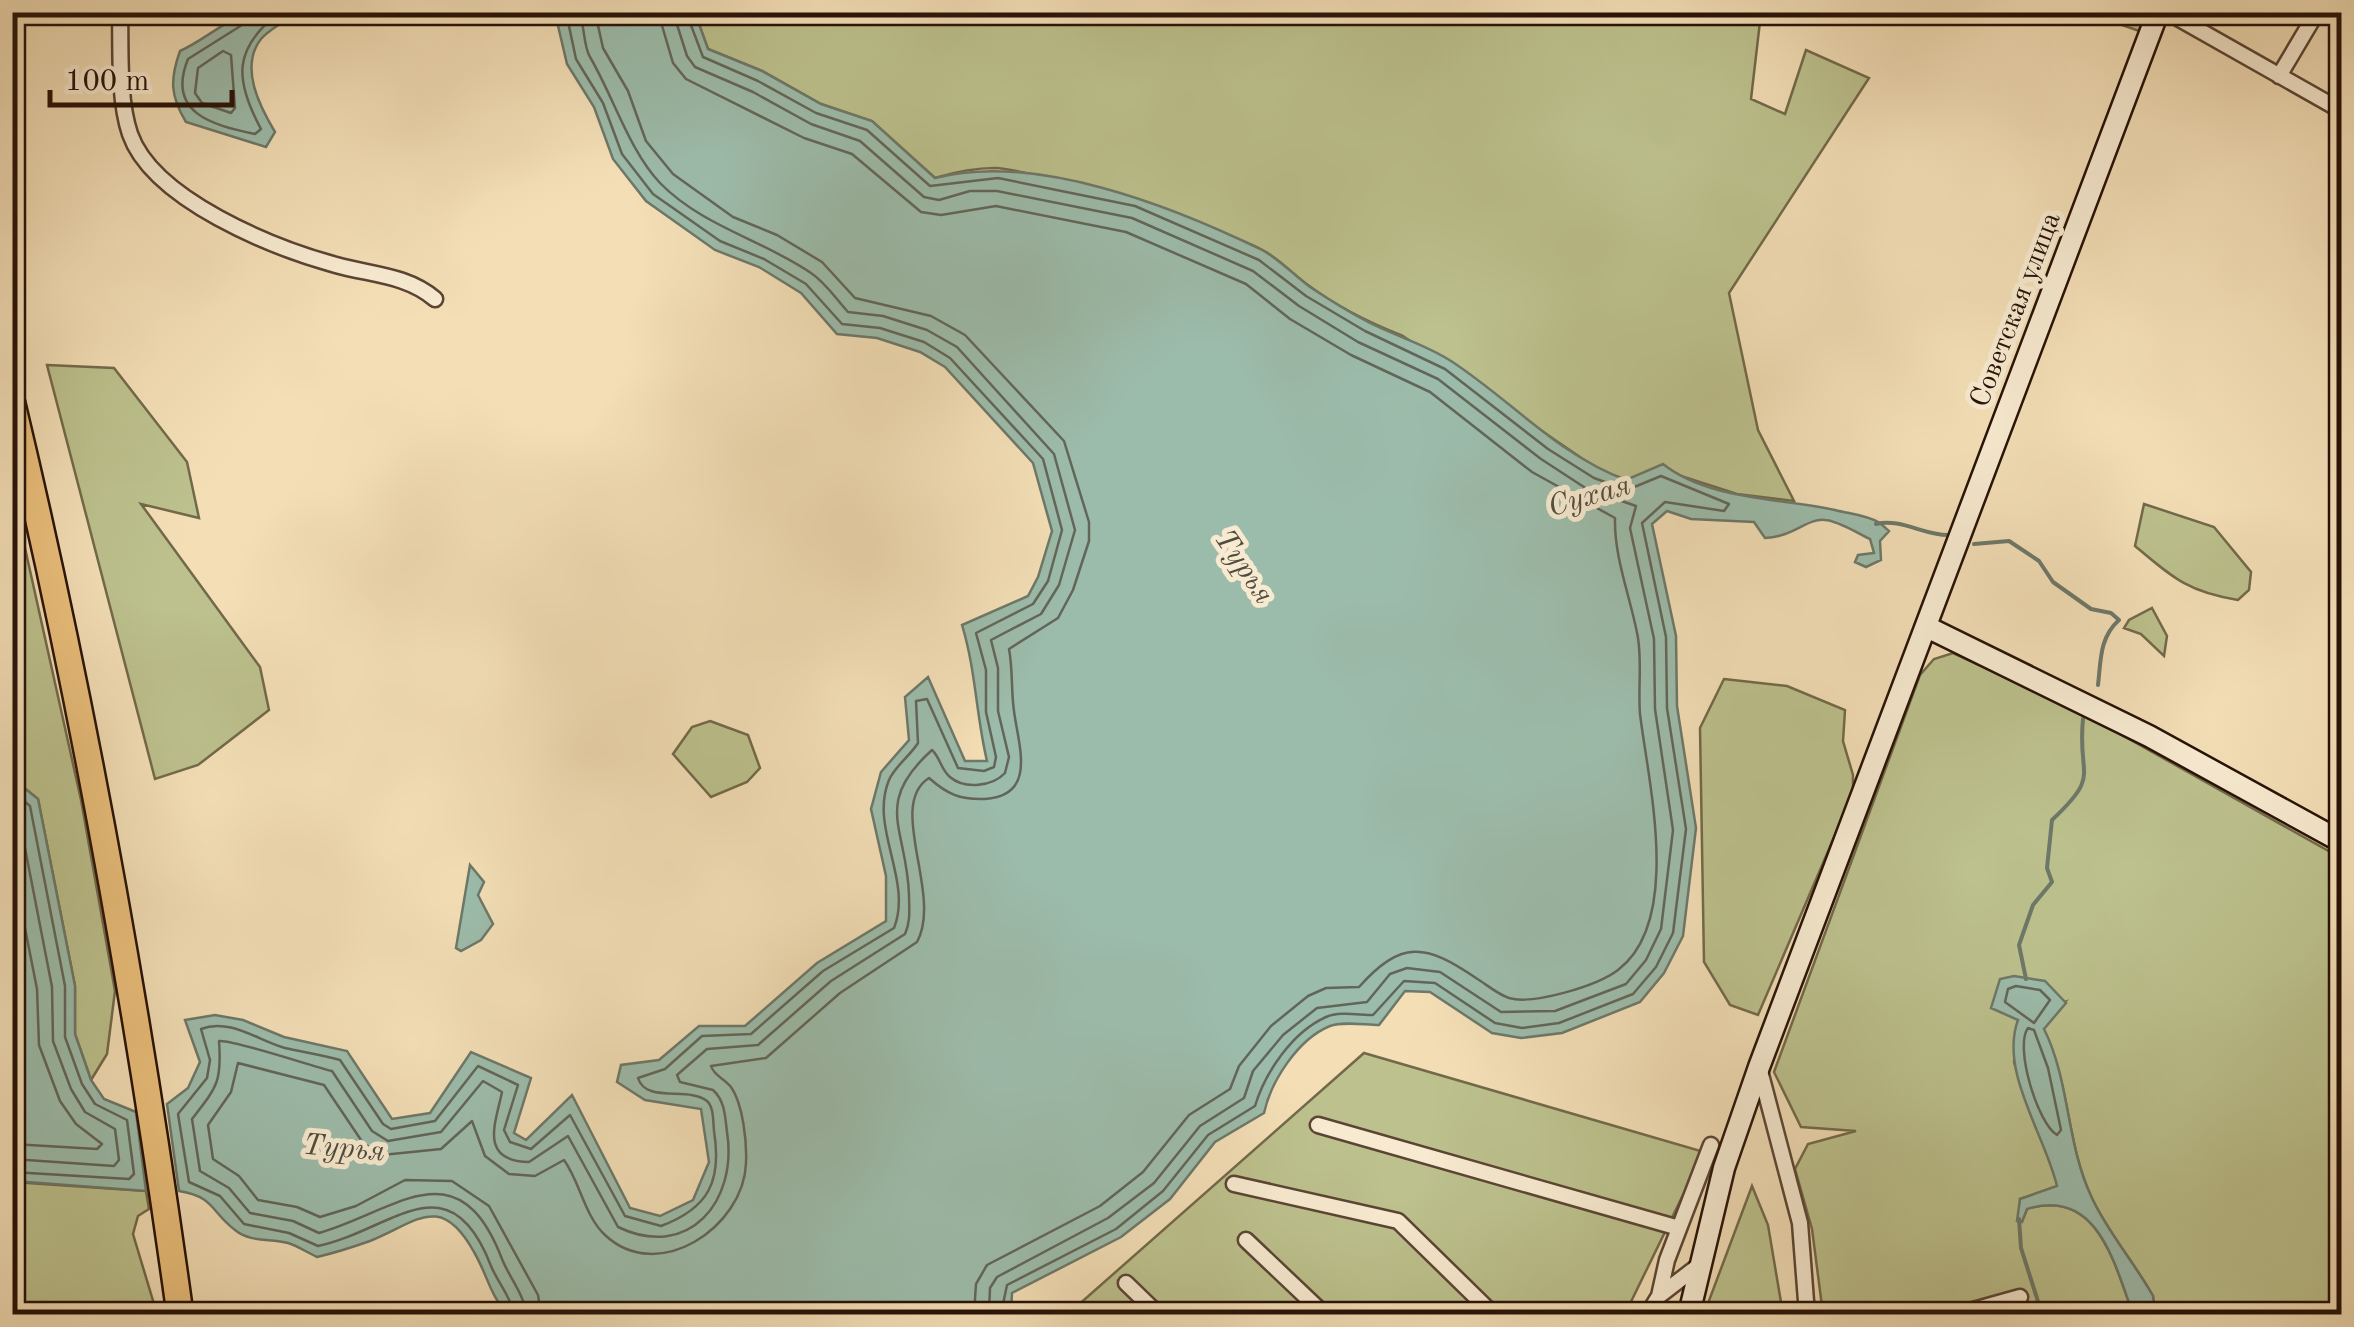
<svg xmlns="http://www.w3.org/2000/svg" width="2354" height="1327" font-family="'Old Standard TT',serif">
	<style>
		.green { fill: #bcc18d; stroke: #72694a; stroke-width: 2.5 }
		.water { fill: #9cbcab; stroke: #6d7869; stroke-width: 2.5 }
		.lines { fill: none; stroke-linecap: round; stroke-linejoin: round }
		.shore { stroke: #626659; stroke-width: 2.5 }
		.stream { stroke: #6d7869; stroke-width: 4 }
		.minor-casing { stroke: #5a4433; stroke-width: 19 }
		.secondary-casing { stroke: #271107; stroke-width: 25 }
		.trunk-casing { stroke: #271107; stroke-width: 30 }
		.minor { stroke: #f7ead0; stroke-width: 14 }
		.secondary { stroke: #f7ead0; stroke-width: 20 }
		.trunk { stroke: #eabf7b; stroke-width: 25 }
		.labels { text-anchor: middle; stroke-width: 10; stroke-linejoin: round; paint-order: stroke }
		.street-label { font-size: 28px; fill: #271107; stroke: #f7ead0 }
		.water-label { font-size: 30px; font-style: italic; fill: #504d40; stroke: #f7ead0 }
	</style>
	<rect width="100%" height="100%" fill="#f3deb6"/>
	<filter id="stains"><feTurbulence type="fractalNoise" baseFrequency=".002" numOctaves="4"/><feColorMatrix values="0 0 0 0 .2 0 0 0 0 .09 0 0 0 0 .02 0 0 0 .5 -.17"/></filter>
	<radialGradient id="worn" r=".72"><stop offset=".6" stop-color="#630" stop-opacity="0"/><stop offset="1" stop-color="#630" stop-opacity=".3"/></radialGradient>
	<path class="green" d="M695,13H1761L1751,99L1785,114L1806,50L1869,78L1729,293L1758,430L1794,501L1737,494L1675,474L1626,480L1599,470L1403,336C1370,323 1337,307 1308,285C1294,275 1281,261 1266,252C1230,230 1038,170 995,168C974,168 955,172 935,178L872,121L821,104L762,71L708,49Z
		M2087,13H2148L2142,32Z
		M47,365L114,368L187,462L199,518L141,504L260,667L269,710L198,765L155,779Z
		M13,494L81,800L115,991L107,1054L91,1080L75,1034V986L38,799L13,779Z
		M2144,504L2214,527L2251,572L2249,590L2238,600C2188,592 2173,578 2135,546Z
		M2152,608L2167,636L2164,656L2141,634L2124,628L2129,620Z
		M1953,653L2081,712L2341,858V1314H2155L2153,1296C2134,1262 2106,1230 2091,1196C2066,1142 2070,1081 2043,1029L2065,1002L2018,1020L2014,1062L2031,1115L2049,1149L2058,1186L2020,1199L2022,1221L2027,1209C2097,1187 2114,1262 2133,1314H1823L1812,1229L1795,1169L1808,1144L1856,1131L1801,1127L1774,1072L1920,675L1934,659Z
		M1724,679L1787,686L1845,710L1843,741L1853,775V793L1758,1015L1730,1005L1704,962L1700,728Z
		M710,721L748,735L760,768L747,782L711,797L673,754L692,727Z
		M1364,1053L1704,1152L1625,1314H1068Z
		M13,1182L146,1191L149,1209L138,1216L133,1234L157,1314H13Z
		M1752,1186L1768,1225L1783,1314H1704Z"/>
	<path class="water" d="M246,13H293C285,23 270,28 261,39C239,67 260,107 275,132L266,147L186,122C170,96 170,79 180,51C204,40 222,23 246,13Z
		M555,13H695L708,49L762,71L821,104L872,121L935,178C1034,152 1172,206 1262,250C1279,259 1294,275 1310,287C1328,299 1349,312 1368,322C1395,336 1425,344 1451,361C1511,400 1558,455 1626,480L1663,464C1708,500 1781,498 1835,510C1850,514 1867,515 1880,523L1889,531L1880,541L1881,560L1866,567L1855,562L1858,555L1874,553L1870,539C1857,533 1839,521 1825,520C1807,518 1793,537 1765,538L1754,522L1691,519L1667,511L1652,524L1676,636L1677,706L1696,828L1683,936L1664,973L1640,1002L1562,1033L1521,1038L1492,1033L1430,992L1405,991L1379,1025C1365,1025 1343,1021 1330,1026C1298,1039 1271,1081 1264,1113L1215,1142L1170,1199L1121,1237L1012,1293L1011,1314H507C490,1295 487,1274 474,1252C440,1191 416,1223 370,1241C353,1247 334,1253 317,1257C308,1253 298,1246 288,1243C270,1238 251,1243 235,1230C210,1211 215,1197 179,1191L167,1104L188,1088L200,1062L185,1020L215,1015L243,1020L284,1037L347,1051L392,1119L430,1113L471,1052L531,1078L514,1133L526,1140L572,1095L630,1208L660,1216L693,1200L709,1162L701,1109L645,1100L617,1082L621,1065L659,1060L699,1026H745L817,963L886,921V876L871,809L881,772L909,740L905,697L928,677L965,761H987C976,715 976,671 962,625L1028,596L1038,577L1052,531L1033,463L945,367L920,352L877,338L837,334L801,293L759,267L715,250L646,201L613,159L594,107L567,64Z
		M13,779L38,799L75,986V1034L91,1080L104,1099L136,1112L146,1191L13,1181Z
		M470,865L484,882L478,895L493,924L481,940L461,951L456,948Z
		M2014,976L2045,981L2066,1003L2044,1029C2070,1081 2066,1143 2091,1196C2106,1230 2134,1262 2153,1296L2155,1314H2133C2114,1262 2097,1187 2027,1209L2022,1222L2017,1221L2020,1199L2057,1186C2045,1135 1999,1071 2018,1020L1991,1008L2000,979Z"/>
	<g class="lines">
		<path class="shore" d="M246,12L242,25L188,59C166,113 212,125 255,134L261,129C234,79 233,48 280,12
			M658,12L673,63L686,79L804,138L852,154L921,212L941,215L996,206L1126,232L1246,284L1290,319L1351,355L1430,392L1532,472L1615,518C1614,559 1631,598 1638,638C1642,663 1638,689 1640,714C1648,781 1683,921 1618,970C1597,986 1533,1005 1509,998C1497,994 1486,984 1476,978C1425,943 1401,940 1359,987L1326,988L1308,996L1271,1026L1239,1066L1230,1089L1189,1115L1143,1172L1100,1206L987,1265L976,1284L974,1314
			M673,12L687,56L695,67L753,92L811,124L860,141L924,197L939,200L970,191H997L1132,218L1253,271L1299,306L1358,342L1438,379L1541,459L1587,489L1636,506L1630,528L1654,639L1655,709L1673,830L1661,929L1646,960L1626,984L1555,1011L1501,1012L1440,972L1407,968L1390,974L1367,1002L1317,1008L1283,1035L1253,1071L1244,1098L1200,1126L1154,1183L1108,1218L997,1277L990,1288L989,1314
			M686,12L703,57L758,81L816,113L867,130L930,186L998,178L1135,206L1259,260L1306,296L1365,331L1445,369L1548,449L1594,478L1627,490L1661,476L1729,504L1724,511L1665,502L1642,523L1666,637L1667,708L1686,829L1673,933L1656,967L1633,994L1559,1023L1522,1028L1495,1023L1435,983L1404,981L1373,1015C1359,1015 1339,1011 1326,1017C1292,1032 1265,1073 1255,1106L1208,1135L1163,1191L1116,1229L1007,1285L1001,1314
			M223,51L231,55L235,108L231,113L202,103L195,93L198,68Z
			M12,791L30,806L65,986V1037L82,1084L95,1104L127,1120L134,1174L129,1179L12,1172
			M12,806L18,812L52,987L53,1041L71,1089L85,1112L115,1129L119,1160L114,1166L12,1159
			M12,862L37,989L39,1045L60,1101L76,1124L102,1144L97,1149L12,1144
			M2016,986L2040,990L2050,1000L2034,1023L2005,1002L2008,989Z
			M2028,1028L2034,1030L2048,1068L2061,1130L2057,1135C2038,1124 2014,1047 2028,1028Z
			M514,1314C512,1299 497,1281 491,1266C449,1157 391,1231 318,1246L289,1233L244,1224L220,1196L189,1182L178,1114L207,1078L210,1060L201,1029C230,1018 257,1040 285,1048C303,1052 322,1055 340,1060L383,1124L391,1129L435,1121L478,1066L518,1085L504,1130L510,1142L531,1149L570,1115L625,1216L661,1226C709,1208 722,1181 714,1131C713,1122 714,1107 707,1101C689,1086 646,1104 638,1078L665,1069L702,1036L751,1034L823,971L894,928C913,880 869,828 889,780C895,766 910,756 918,743L916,701L927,699L958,768L984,771L994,767L996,757L986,712V670L976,633L1033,604L1048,581L1062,530L1043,459L950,358L924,342L880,328L842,324L806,284L764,259L720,241L653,194L622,154L603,103L576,59L566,12
			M526,1314C525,1296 509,1277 502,1259C458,1145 396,1211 319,1233L293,1221L250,1213L229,1188L200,1171L192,1119C217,1087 222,1082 219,1041C232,1039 311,1066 332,1071L372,1131L388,1141L441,1132L483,1081L502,1092C496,1122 478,1161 529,1162L568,1136L618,1227C689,1261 738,1201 727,1132C725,1116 725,1101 713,1090L680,1082L677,1075L707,1049L758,1045L831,981L905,934C911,921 909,908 909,895C907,828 872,804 932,750C940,757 941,770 950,777C965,790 993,786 1005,773L1009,757L998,711V668L991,640L1041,614L1059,585L1075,530L1054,454L957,347L927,330L883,316L848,312C836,299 826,283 811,273C763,240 702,226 660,183C629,150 614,98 590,57C583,45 585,26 579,12
			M541,1314L538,1295L489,1206L452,1181L405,1180L356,1206L320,1217L297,1207L258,1200L239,1176L213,1159L208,1125L231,1092L238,1063L324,1085L363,1143L382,1155L441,1149L472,1121L485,1156L509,1174L535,1176L564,1160C580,1182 585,1217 605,1235C658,1285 744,1227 746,1163C747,1142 743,1104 731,1087C724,1078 714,1076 711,1066L766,1058L840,993L917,942C943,895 886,805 929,778C947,794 960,800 985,799C1038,796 1018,744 1014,711C1011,691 1013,670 1009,649L1058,618L1073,590L1089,541V522L1064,441L965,335L931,316L855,298L822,262L777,235L733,217L673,174L646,141L628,91L603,48L595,12"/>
		<path class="stream" d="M1876,524C1901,518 1923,535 1948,535
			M1974,544L2009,541L2039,561L2053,582L2091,609L2111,613L2119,620C2099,638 2101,661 2098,685
			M2026,979L2019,945L2033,905L2052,882L2047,868L2052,820C2102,773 2077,779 2083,719
			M2019,1219L2021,1248L2042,1314"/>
		<defs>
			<path id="minor" d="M120,12C121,50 118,98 130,134C153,200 274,248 336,265C372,275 407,275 435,299
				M2167,12L2342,111
				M2279,76L2317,12
				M1759,1067L1800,1223L1807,1314
				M1318,1125L1679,1228
				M1234,1184L1398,1221L1493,1314
				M1246,1240L1324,1314
				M1126,1283L1158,1314
				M1659,1296L1667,1260L1711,1145
				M1648,1314L1659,1296L1698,1266
				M1959,1314L2020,1297"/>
			<path id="secondary" d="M1927,627L2149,736L2342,842
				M1689,1314L1724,1168L1759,1067L2158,12"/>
			<path id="trunk" d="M12,404C84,705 138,1008 180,1314"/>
		</defs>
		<use href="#minor" class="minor-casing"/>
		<use href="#secondary" class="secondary-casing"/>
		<use href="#trunk" class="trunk-casing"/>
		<use href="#minor" class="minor"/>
		<use href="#secondary" class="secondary"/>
		<use href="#trunk" class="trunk"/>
	</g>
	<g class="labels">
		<g class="street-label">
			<text transform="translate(2014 309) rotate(-69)" y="10">Советская улица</text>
		</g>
		<g class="water-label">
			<text transform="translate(1589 495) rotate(-16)" y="10">Сухая</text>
			<text transform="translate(1245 566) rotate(56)" y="10">Турья</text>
			<text transform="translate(344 1147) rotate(5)" y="10">Турья</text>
		</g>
	</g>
	<rect width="2354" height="1327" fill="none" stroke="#f3deb6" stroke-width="50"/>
	<rect x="15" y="15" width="2324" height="1297" fill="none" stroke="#271107" stroke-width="5"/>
	<rect x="25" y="25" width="2304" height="1277" fill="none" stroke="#271107" stroke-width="2.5"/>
	<path d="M50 90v15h182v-15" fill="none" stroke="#271107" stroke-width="5"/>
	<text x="65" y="90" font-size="30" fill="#271107" stroke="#f7ead0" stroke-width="8" paint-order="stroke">100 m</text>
	<rect width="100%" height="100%" filter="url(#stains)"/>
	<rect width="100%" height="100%" fill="url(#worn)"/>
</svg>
